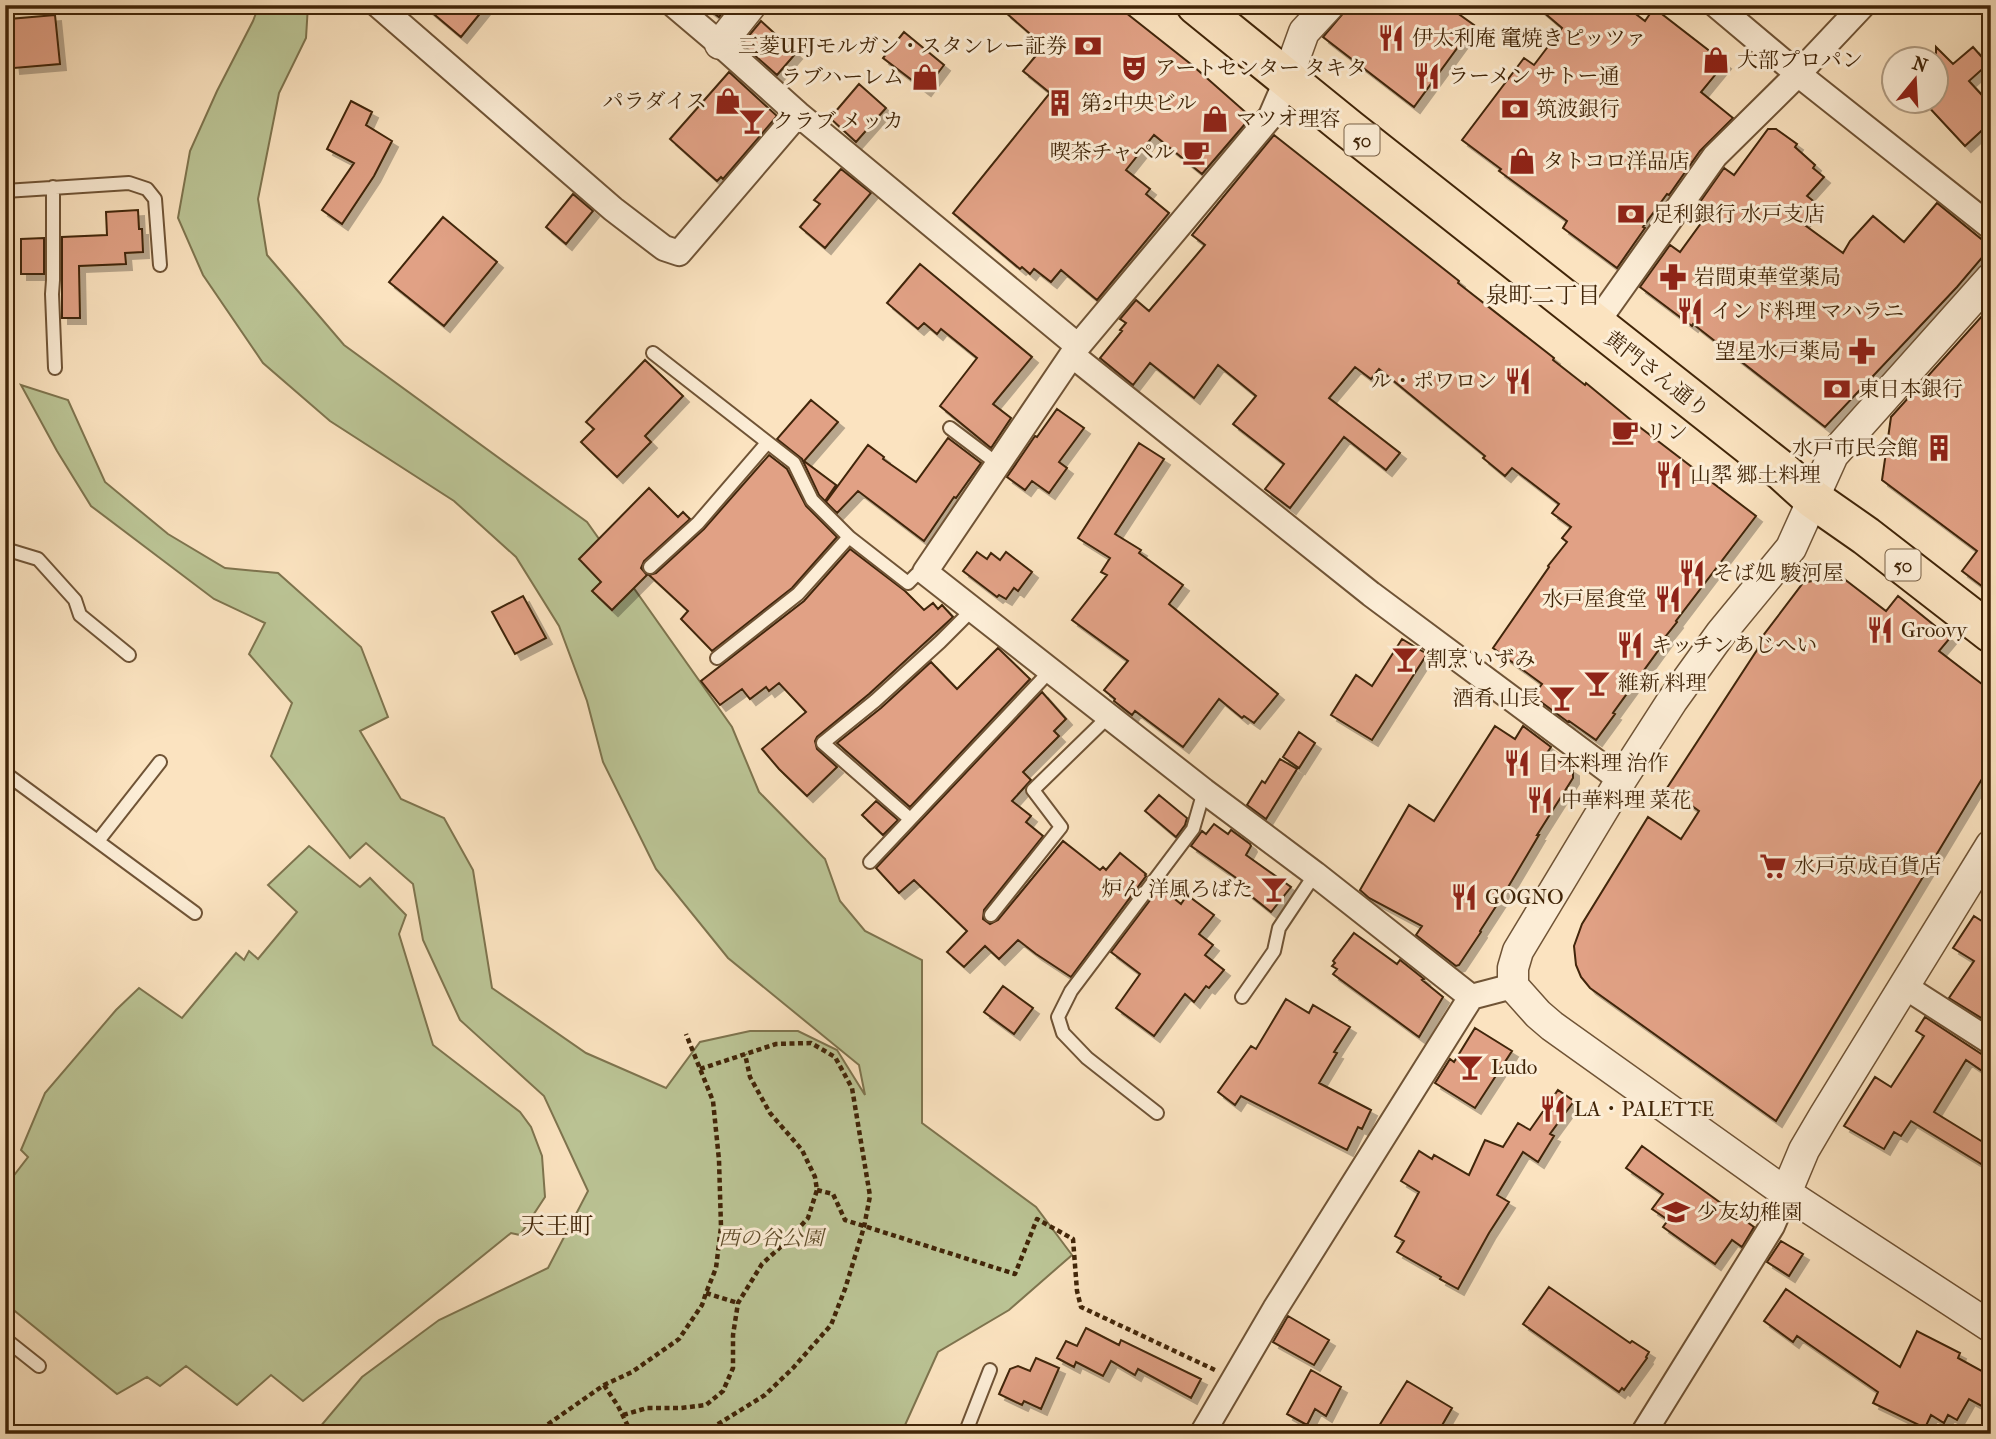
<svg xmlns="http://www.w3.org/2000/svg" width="1996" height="1439" font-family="'IM FELL French Canon','Noto Serif JP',serif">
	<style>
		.green { fill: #bbc495; stroke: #7e744e; stroke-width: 2 }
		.building { fill: #e1a185; stroke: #412508; stroke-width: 2; filter: url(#shadow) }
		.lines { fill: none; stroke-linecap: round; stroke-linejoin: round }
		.service-casing { stroke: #705436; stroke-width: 16 }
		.minor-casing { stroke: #705436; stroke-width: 28 }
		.tertiary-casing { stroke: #705436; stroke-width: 33 }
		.trunk-casing { stroke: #412508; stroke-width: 42 }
		.path { stroke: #412508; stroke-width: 4.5; stroke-dasharray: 5 3.5; stroke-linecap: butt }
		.service { stroke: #fcedd6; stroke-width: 12 }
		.minor { stroke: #fcedd6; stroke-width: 24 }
		.tertiary { stroke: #fcedd6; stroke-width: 30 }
		.trunk { stroke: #fbe3c0; stroke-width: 38 }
		.labels { text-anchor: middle; stroke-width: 6; stroke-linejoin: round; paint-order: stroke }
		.shield { fill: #fcedd6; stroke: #796146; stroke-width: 2 }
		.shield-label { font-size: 19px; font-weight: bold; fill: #412508 }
		.poi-label { font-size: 21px; fill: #412508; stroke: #fcedd6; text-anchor: start }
		.street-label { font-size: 21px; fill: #412508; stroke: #fcedd6 }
		.park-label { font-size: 21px; font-style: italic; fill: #604d2b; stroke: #fcedd6 }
		.neighbourhood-label { font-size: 23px; fill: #412508; stroke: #fcedd6 }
		.quarter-label { font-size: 24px; fill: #412508; stroke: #fcedd6 }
	</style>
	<defs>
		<filter id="shadow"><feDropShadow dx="6" dy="6" stdDeviation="0" flood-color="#0004"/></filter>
	</defs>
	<rect width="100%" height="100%" fill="#fbe3c0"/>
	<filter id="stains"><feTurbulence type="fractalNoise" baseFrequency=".00286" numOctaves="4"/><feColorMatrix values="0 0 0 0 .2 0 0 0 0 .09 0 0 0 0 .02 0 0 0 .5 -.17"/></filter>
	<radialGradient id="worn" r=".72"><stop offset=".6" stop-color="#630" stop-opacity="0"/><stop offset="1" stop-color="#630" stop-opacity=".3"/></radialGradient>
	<path class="green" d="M259,5H308L306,38L279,93L258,199L267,255L344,345L587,522L732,727L759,792L825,859L840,901L865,931L922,960V1123L1036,1207L1072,1255L1009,1310L938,1352L901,1434H314L362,1377L439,1320L548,1268L588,1191L544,1096L460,1020L423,940L413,884L366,843L350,858L271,756L292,703L249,654L265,623L214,599L91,506L57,451L21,385L68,400L105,482L168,534L225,568L278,573L361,647L388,717L360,731L401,799L444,818L473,870L492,988L586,1053L666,1088L700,1042L750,1031H798L837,1050L865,1095L859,1065L728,958L656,869L603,762L587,701L559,626L516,557L454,501L330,421L263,363L203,275L178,218L190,151L217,91L253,21Z
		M309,846L360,887L370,878L406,915L399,934L433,1045L520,1112L531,1127L542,1156L545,1197L520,1235L511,1233L303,1401L271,1375L237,1405L186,1366L160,1386L147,1377L117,1394L5,1303V1187L28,1157L21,1150L45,1093L116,1010L139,988L182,1018L236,953L244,960L249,951L258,959L297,912L268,885Z"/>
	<path class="building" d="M423,5H487L461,37Z
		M703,5H728L719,17Z
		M1008,5H1116L1192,65L1251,117L1202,174L1154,135L1126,170L1150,189L1146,194L1169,213L1097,300L1061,270L1051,282L1034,269L1030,274L1022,267L1020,269L953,213L1050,93L1023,71L1044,46L1005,12Z
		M1350,5H1446L1474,25L1414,107L1323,37Z
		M1535,5H1624L1645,21L1654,8L1725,63L1701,92L1733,118L1700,151L1669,195L1667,194L1643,227L1645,228L1617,268L1563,228L1567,221L1499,171L1501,169L1462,140L1524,58L1534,65L1562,28Z
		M55,15L60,64L14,68L9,19Z
		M761,21L796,53L777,75L742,44Z
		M904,32L944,65L925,90L883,58Z
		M1936,47L1953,64L1973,47L1988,64L1969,81L1991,105V122L1965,146L1924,102H1936Z
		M729,72L777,116L723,179L721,177L717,181L670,139Z
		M859,84L886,108L856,142L830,118Z
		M351,101L372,112L366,125L392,141L374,176L342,224L322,210L354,163L327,149Z
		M1768,129H1776L1797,144L1795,147L1815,165L1813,168L1824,177L1807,196L1817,204L1802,223L1843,253L1850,241L1873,216L1904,242L1937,203L1991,247L1957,287L1825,427L1693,324L1692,326L1640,287L1670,245L1680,252L1704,219L1693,212L1724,168L1734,175Z
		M1274,135L1459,281L1458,283L1554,358L1553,360L1585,385L1586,383L1637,425L1756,516L1676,621L1677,622L1666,636L1668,637L1613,713L1615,714L1596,740L1569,721L1568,722L1533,696L1542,684L1493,648L1549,567L1548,566L1567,542L1562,538L1571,527L1552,513L1559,504L1512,468L1505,476L1483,458L1485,456L1379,369L1371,379L1355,367L1329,398L1400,453L1386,470L1344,437L1290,508L1265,489L1284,464L1233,424L1256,396L1218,365L1194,398L1150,363L1133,385L1100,358L1122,331L1120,330L1126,323L1120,319L1136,300L1149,311L1205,245L1192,235Z
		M841,169L871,193L825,248L800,227L820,204L814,200Z
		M573,194L593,211L566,244L546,227Z
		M138,210L139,229H142L143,252L125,253L126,264L79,266L80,318H62V237L107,235L106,212Z
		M443,217L497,262L444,326L389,282Z
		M44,238V274H21V239Z
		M920,264L1032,357L993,404L1011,418L991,448L940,406L977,358L941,329L937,334L924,323L918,329L887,303Z
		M1991,306V593L1962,571L1977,551L1882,480L1891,417Z
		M645,360L683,396L645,436L651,442L617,477L581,442L594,429L586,422Z
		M811,400L838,422L804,461L836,485L825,501L819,495L802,459L777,439Z
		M1057,409L1084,428L1059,462L1067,468L1049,493L1032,481L1025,490L1007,477L1035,436L1037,437Z
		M948,438L981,463L956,498L954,497L924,541L858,491L837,513L826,502L868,445L884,457L883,459L916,482Z
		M1139,443L1164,459L1115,534L1141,550L1139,553L1183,585L1169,604L1278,694L1254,723L1244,716L1242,718L1219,699L1183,747L1135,711L1132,715L1114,701L1115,699L1104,690L1128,661L1072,620L1107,575L1101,572L1110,558L1078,538Z
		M769,455L787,469L806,506L837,537L792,588L712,651L681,619L688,611L649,575L656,573L704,529Z
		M649,488L678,517L683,512L690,519L644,561L641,568L647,575L612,610L592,591L601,582L579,559Z
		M850,549L905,591L924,610L933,603L938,609L942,605L953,617L869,694L817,737L815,741L817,749L837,767L807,796L779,769L762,749L806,712L779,683L769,691L766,687L750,699L742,689L720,705L701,681L804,601Z
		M977,552L987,559L991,553L1000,560L1006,552L1032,572L1018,591L1014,588L1006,599L999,595L997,597L963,571Z
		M1839,575L1886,611L1898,596L1950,638L1939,651L1991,691V764L1776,1121L1590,988L1581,977L1576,965L1574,946L1582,924L1648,817L1681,839L1699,811L1667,788L1757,650L1762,637L1803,583Z
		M523,596L546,638L515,654L492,612Z
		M1402,639L1427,654L1372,740L1331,715L1356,675L1372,686Z
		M998,648L1030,679L910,807L837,743L881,708L931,662L957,689Z
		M1042,692L1066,719L1054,731L1059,736L1023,772L1031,780L1012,801L1031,816L1026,822L1043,836L984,910L983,919L990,924L998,920L1063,841L1100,870L1103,867L1106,870L1120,853L1146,874L1145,875L1146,876L1071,977L1036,954L1018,940L999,959L985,946L964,967L947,952L967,931L914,880L899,893L876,868Z
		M1495,726L1515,739L1523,726L1551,747L1547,753L1573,770V778L1537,835H1539L1504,894L1480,931L1481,932L1459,965L1456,966L1416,935L1422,926L1369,898L1360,890L1409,805L1434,821Z
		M1299,732L1315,743L1299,768L1283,757Z
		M1280,759L1297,769L1266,819L1247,805L1262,781L1265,783Z
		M1159,795L1187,818L1185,825L1176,837L1145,811Z
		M876,801L898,820L883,835L862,815Z
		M1214,824L1228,834L1231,830L1250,844L1251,846L1246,855L1291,887L1271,912L1236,884L1239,880L1191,846L1202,831L1206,834Z
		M1160,887L1181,904L1187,895L1214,915L1199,934L1213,945L1205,955L1224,970L1209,988L1206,986L1194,1002L1185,994L1154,1036L1116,1008L1140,974L1111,952Z
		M1974,916L1991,927V1024L1949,998L1974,961L1953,948Z
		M1354,933L1397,964L1400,960L1424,979L1422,980L1443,997L1419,1037L1333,974L1337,969L1332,966L1335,963L1333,961Z
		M1003,986L1033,1008L1014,1034L984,1012Z
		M1286,999L1309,1013L1313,1005L1350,1027L1334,1052L1337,1053L1319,1083L1371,1110L1362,1129L1358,1127L1347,1150L1241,1096L1235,1105L1218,1092L1251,1046L1256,1049Z
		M1925,1017L1983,1055L1991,1057V1077L1966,1060L1934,1112L1991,1147V1170L1911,1121L1901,1136L1894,1132L1884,1149L1844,1126L1875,1077L1891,1087L1924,1036L1916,1031Z
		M1475,1028L1512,1051L1475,1108L1435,1083L1450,1059L1454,1062Z
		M1558,1090L1574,1101L1550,1134L1554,1136L1538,1162L1523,1152L1497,1195L1509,1202L1489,1233L1458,1289L1440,1279L1441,1277L1397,1252L1404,1241L1395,1236L1419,1192L1401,1181L1419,1151L1432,1159L1434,1155L1469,1175L1485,1140L1503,1147L1518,1123L1530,1130Z
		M1642,1146L1754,1227L1742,1247L1732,1240L1715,1264L1663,1227L1668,1220L1652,1209L1663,1194L1626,1168Z
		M1781,1241L1803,1254L1789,1276L1767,1262Z
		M1549,1287L1630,1343L1632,1341L1649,1352L1646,1357L1647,1358L1624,1390L1622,1388L1619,1392L1523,1324Z
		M1786,1289L1900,1367L1917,1331L1960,1353L1958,1358L1991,1376V1411L1969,1399L1957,1420L1948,1415L1944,1423L1931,1415L1925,1428L1873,1403L1878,1392L1797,1336L1793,1342L1764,1321Z
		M1288,1316L1329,1340L1314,1365L1273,1342Z
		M1086,1328L1119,1345L1121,1340L1201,1379L1191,1398L1138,1369L1135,1375L1111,1361L1103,1376L1076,1362L1074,1367L1057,1358L1066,1341L1077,1346Z
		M1036,1358L1059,1368L1041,1409L1024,1401L1022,1405L999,1394L1010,1369L1018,1366L1030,1371Z
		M1311,1370L1341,1387L1326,1416L1315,1409L1307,1425L1287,1414Z
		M1407,1381L1452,1408L1437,1434H1374Z"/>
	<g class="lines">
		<defs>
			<path id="service" d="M999,6V5
				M53,187V280L52,294L55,368
				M5,191L129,183L147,189L155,199L160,265
				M653,353L794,463L812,500L849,537
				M950,428L999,465
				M5,549L38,559L75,600L80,615L129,655
				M650,567L698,523L767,443
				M717,658L798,594L849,537L908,583L916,575L925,572
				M5,773L195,913
				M910,819L823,743L875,701L940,642L973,609
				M98,841L160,762
				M870,862L1050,671
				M991,915L1061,827L1033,790L1109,716
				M1242,997L1274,951L1279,928L1315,874
				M1157,1113L1087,1058L1063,1033L1058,1017L1071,991L1193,829L1204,791
				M5,1339L39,1366
				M965,1434L990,1370"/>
			<path id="minor" d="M378,5L613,209L664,248L679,253L798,114
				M674,5L720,44L798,114L1078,346
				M1716,5L1798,74L1991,227
				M1287,79L1271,116L1078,346L925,572L1204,791L1315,874L1471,997
				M1595,325L1715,156L1798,74L1863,5
				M1072,355L1371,594L1621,780
				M1904,986L1991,1042
				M1202,1434L1275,1309L1471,997L1513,986
				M1643,1434L1772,1226L1786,1193"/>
			<path id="tertiary" d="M720,44L751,5
				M1287,79L1304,32L1329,5
				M1991,278L1833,455L1791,548L1721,633L1672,701L1621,780L1518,951L1513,968V986L1538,1014L1552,1026L1786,1193L1991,1327
				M1786,1193L1804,1150L1824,1116L1991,845"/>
			<path id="trunk" d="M1196,5L1349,129L1782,471L1813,499L1866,536L1991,633"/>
		</defs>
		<use href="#service" class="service-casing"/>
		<use href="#minor" class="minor-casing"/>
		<use href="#tertiary" class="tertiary-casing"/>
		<use href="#trunk" class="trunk-casing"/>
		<path class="path" d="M700,1069L776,1044L811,1043L835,1057L852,1088L870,1196L864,1227L845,1289L831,1325L793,1368L765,1395L702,1434
			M817,1190L833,1194L845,1220L1015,1274L1037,1219L1073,1239L1077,1291L1081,1307L1215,1370
			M706,1293L738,1303
			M604,1385L618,1406L632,1434
			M623,1415L647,1408H681L706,1405L723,1391L733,1368V1335L738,1303L762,1264L788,1240L808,1218L817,1190L815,1177L802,1150L770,1113L750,1077L745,1054
			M534,1434L604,1385L632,1372L679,1339L702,1305L706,1293L716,1268L721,1227L719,1160L713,1101L686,1034"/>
		<use href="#service" class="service"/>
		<use href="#minor" class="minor"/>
		<use href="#tertiary" class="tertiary"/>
		<use href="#trunk" class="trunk"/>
	</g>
	<defs>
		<symbol id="restaurant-bare" viewBox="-9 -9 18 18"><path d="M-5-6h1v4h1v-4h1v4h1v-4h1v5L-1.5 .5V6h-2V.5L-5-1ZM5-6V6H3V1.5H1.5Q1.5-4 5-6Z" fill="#8f2418" stroke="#fcedd6" stroke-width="2.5" paint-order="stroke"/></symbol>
		<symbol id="bank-bare" viewBox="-9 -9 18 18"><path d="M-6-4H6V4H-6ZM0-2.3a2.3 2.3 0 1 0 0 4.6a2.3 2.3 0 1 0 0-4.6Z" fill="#8f2418" stroke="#fcedd6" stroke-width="2.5" paint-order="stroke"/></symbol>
		<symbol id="shop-bare" viewBox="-9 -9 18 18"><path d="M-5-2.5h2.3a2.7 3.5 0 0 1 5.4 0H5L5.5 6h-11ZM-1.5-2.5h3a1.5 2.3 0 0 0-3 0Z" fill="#8f2418" stroke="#fcedd6" stroke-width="2.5" paint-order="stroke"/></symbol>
		<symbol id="theatre-bare" viewBox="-9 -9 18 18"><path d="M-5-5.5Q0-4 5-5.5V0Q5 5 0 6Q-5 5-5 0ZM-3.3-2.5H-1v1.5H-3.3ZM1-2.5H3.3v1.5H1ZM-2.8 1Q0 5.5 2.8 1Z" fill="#8f2418" stroke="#fcedd6" stroke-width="2.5" paint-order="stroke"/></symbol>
		<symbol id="building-bare" viewBox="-9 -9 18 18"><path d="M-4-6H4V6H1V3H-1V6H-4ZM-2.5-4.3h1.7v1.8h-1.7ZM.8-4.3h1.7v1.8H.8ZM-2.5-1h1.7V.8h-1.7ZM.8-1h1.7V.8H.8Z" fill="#8f2418" stroke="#fcedd6" stroke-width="2.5" paint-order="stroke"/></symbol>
		<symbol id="bar-bare" viewBox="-9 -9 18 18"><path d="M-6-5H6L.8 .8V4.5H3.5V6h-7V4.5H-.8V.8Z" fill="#8f2418" stroke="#fcedd6" stroke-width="2.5" paint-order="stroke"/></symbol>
		<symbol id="cafe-bare" viewBox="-9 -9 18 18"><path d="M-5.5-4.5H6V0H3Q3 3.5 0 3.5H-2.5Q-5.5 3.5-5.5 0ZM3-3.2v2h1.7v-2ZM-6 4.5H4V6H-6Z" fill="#8f2418" stroke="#fcedd6" stroke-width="2.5" paint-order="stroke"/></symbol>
		<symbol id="pharmacy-bare" viewBox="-9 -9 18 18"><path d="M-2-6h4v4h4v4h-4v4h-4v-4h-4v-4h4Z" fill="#8f2418" stroke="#fcedd6" stroke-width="2.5" paint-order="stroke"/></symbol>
		<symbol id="supermarket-bare" viewBox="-9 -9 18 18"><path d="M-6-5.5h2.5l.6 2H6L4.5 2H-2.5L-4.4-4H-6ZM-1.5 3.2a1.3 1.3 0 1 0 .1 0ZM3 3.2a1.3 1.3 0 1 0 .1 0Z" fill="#8f2418" stroke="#fcedd6" stroke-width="2.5" paint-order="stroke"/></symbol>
		<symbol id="school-bare" viewBox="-9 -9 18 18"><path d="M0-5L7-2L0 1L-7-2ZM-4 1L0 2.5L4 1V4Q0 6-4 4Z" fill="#8f2418" stroke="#fcedd6" stroke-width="2.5" paint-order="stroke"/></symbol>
	</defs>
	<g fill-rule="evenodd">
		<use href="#restaurant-bare" x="1372" y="19" width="38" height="38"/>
		<use href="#bank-bare" x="1069" y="27" width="38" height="38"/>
		<use href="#shop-bare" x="1697" y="41" width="38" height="38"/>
		<use href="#theatre-bare" x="1115" y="49" width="38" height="38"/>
		<use href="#restaurant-bare" x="1408" y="57" width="38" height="38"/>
		<use href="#shop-bare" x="906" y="58" width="38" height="38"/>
		<use href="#shop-bare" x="709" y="82" width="38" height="38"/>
		<use href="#building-bare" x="1041" y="84" width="38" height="38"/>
		<use href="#bank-bare" x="1496" y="90" width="38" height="38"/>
		<use href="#shop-bare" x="1196" y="100" width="38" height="38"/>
		<use href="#bar-bare" x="733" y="102" width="38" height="38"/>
		<use href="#cafe-bare" x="1177" y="133" width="38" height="38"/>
		<use href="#shop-bare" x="1503" y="142" width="38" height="38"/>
		<use href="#bank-bare" x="1612" y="195" width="38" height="38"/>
		<use href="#pharmacy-bare" x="1654" y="258" width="38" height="38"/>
		<use href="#restaurant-bare" x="1671" y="292" width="38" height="38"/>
		<use href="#pharmacy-bare" x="1843" y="332" width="38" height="38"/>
		<use href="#restaurant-bare" x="1499" y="362" width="38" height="38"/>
		<use href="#bank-bare" x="1818" y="370" width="38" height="38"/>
		<use href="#cafe-bare" x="1606" y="413" width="38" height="38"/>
		<use href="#building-bare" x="1920" y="429" width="38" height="38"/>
		<use href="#restaurant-bare" x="1650" y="456" width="38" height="38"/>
		<use href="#restaurant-bare" x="1673" y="554" width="38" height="38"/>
		<use href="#restaurant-bare" x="1649" y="580" width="38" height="38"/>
		<use href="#restaurant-bare" x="1861" y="611" width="38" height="38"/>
		<use href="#restaurant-bare" x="1611" y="626" width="38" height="38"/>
		<use href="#bar-bare" x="1386" y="640" width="38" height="38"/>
		<use href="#bar-bare" x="1578" y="664" width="38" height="38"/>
		<use href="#bar-bare" x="1543" y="679" width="38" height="38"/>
		<use href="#restaurant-bare" x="1498" y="744" width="38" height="38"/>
		<use href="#restaurant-bare" x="1521" y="781" width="38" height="38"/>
		<use href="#supermarket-bare" x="1754" y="847" width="38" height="38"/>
		<use href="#bar-bare" x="1255" y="870" width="38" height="38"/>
		<use href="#restaurant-bare" x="1445" y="878" width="38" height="38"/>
		<use href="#bar-bare" x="1451" y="1048" width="38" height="38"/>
		<use href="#restaurant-bare" x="1534" y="1090" width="38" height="38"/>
		<use href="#school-bare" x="1657" y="1193" width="38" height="38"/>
	</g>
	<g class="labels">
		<g class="shield">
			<rect x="1344.5" y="124.5" width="35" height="31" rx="5"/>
			<rect x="1885.5" y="549.5" width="35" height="31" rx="5"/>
		</g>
		<g class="shield-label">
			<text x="1362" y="147">50</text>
			<text x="1903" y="572">50</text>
		</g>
		<g class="poi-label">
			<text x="1412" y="45">伊太利庵 竃焼きピッツァ</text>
			<text x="1067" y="53" text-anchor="end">三菱UFJモルガン・スタンレー証券</text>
			<text x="1737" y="67">大部プロパン</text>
			<text x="1155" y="75">アートセンター タキタ</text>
			<text x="1448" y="83">ラーメン サトー通</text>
			<text x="904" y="84" text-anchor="end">ラブハーレム</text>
			<text x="707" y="108" text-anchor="end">パラダイス</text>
			<text x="1081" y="110">第2中央ビル</text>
			<text x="1536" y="116">筑波銀行</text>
			<text x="1236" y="126">マツオ理容</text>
			<text x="773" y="128">クラブ メッカ</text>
			<text x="1175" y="159" text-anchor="end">喫茶チャペル</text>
			<text x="1543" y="168">タトコロ洋品店</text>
			<text x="1652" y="221">足利銀行 水戸支店</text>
			<text x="1694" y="284">岩間東華堂薬局</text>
			<text x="1711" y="318">インド料理 マハラニ</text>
			<text x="1841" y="358" text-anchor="end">望星水戸薬局</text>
			<text x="1497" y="388" text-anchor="end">ル・ポワロン</text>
			<text x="1858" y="396">東日本銀行</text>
			<text x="1646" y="439">リン</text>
			<text x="1918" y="455" text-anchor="end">水戸市民会館</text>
			<text x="1690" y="482">山翆 郷土料理</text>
			<text x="1713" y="580">そば処 駿河屋</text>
			<text x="1647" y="606" text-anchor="end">水戸屋食堂</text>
			<text x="1901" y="637">Groovy</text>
			<text x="1651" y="652">キッチンあじへい</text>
			<text x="1426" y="666">割烹 いずみ</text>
			<text x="1618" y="690">維新 料理</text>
			<text x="1541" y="705" text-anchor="end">酒肴 山長</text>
			<text x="1538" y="770">日本料理 治作</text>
			<text x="1561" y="807">中華料理 菜花</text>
			<text x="1794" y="873">水戸京成百貨店</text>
			<text x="1253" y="896" text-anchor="end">炉ん 洋風ろばた</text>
			<text x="1485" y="904">GOGNO</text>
			<text x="1491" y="1074">Ludo</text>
			<text x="1574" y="1116">LA・PALETTE</text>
			<text x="1697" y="1219">少友幼稚園</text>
		</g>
		<g class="street-label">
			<text transform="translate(1657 374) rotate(38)" y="7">黄門さん通り</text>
		</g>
		<g class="park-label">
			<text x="771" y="1245">西の谷公園</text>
		</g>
		<g class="neighbourhood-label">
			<text x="1543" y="303">泉町二丁目</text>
		</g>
		<g class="quarter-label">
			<text x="557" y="1234">天王町</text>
		</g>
	</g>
	<rect width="1996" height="1439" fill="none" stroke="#fbe3c0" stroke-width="28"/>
	<rect x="7" y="7" width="1982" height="1425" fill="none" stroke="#412508" stroke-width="3.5"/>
	<rect x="14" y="14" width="1968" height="1411" fill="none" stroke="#412508" stroke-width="2"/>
	<g transform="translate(1915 80) rotate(18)"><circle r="33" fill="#fcedd6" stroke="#b19d84" stroke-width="2"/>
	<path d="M0-5L12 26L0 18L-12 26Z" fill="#8f2418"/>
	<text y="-10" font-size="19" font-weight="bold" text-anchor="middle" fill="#412508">N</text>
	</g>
	<rect width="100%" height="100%" filter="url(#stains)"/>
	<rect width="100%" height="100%" fill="url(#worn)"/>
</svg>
